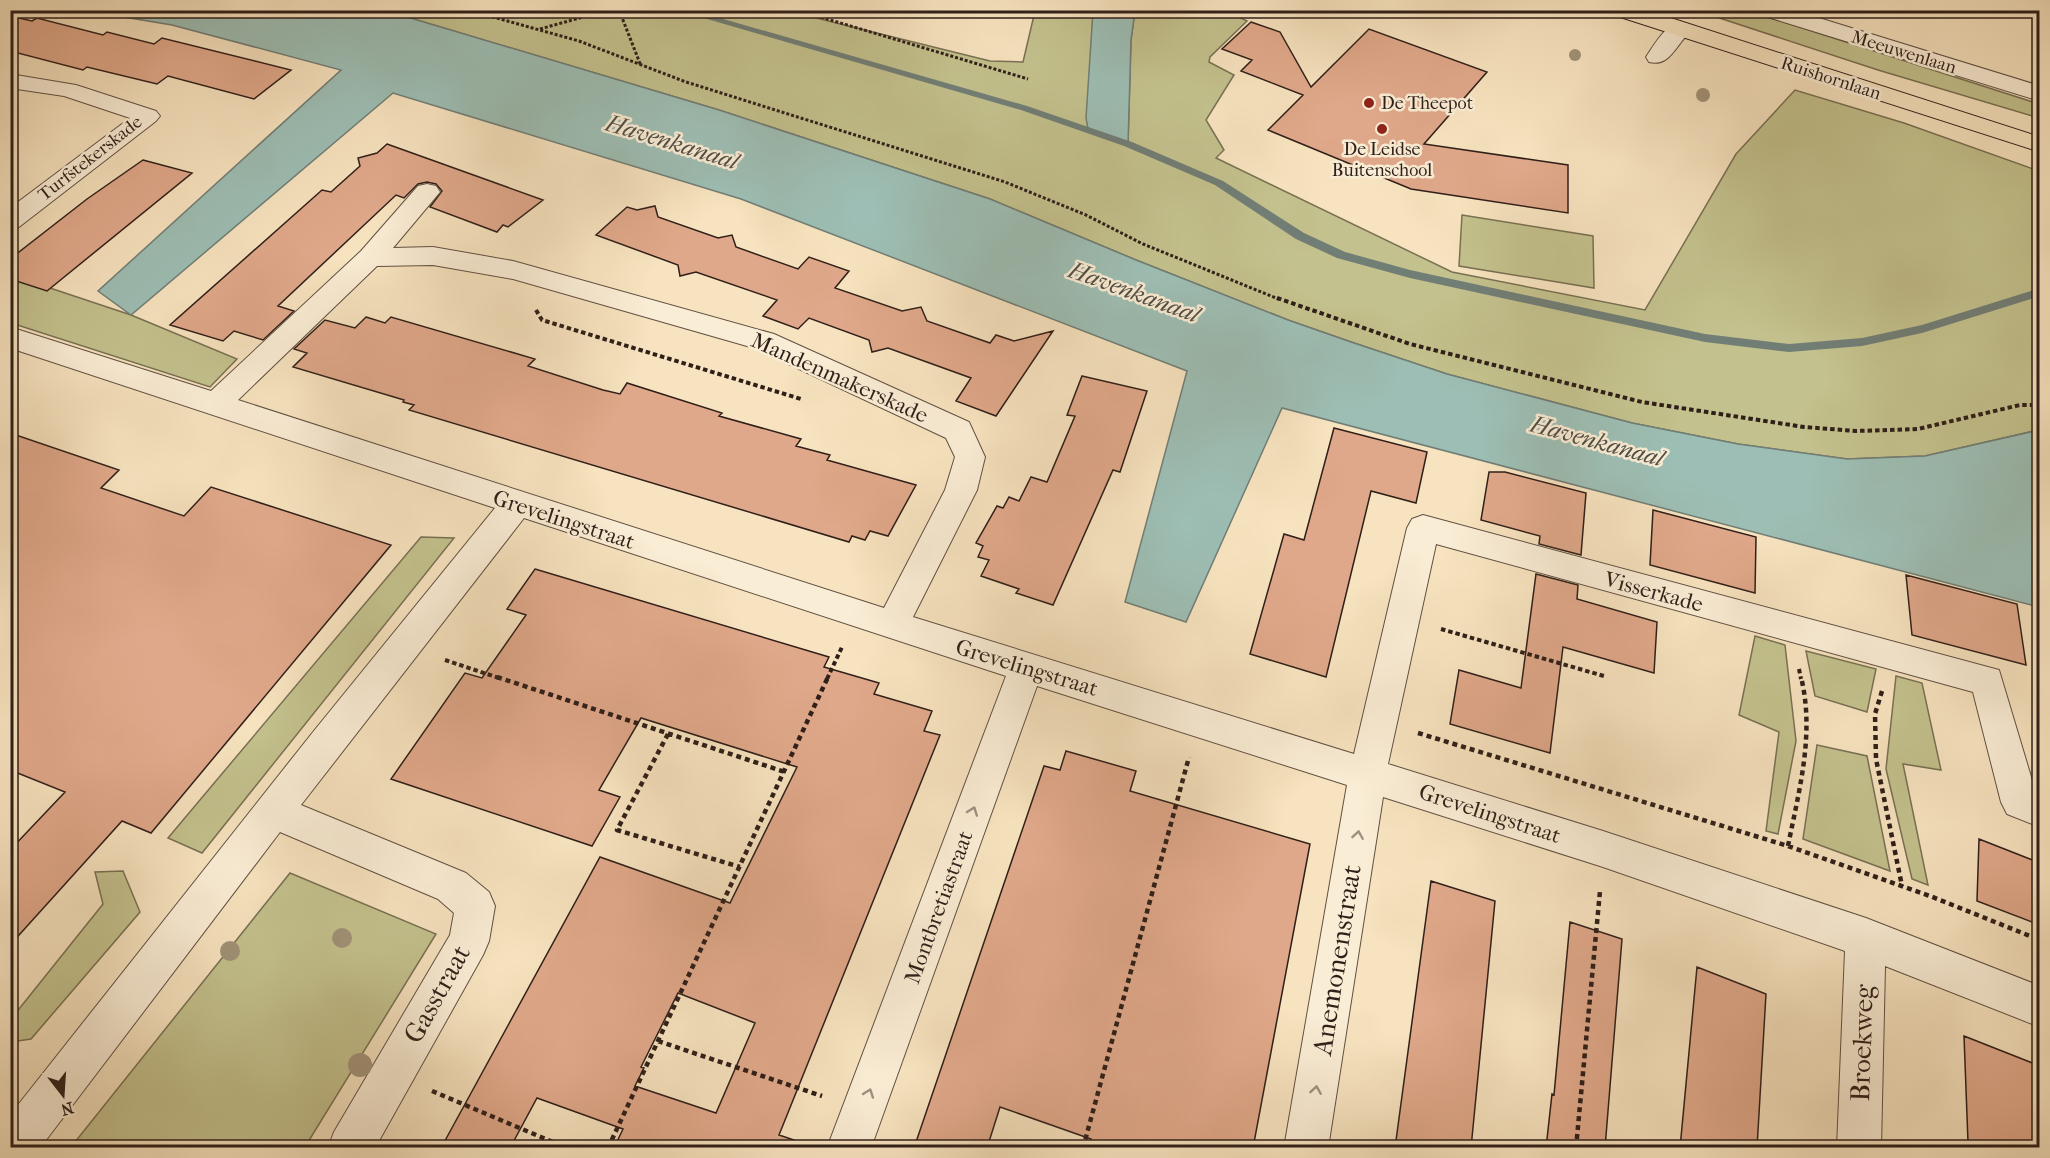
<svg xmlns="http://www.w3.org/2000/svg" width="2050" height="1158" font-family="'IM FELL French Canon',serif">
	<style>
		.green { fill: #c3c18d; stroke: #797053; stroke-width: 1.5 }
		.water { fill: #9dbeb4; stroke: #717e76; stroke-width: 1.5 }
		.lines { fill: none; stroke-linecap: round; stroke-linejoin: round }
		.stream { fill: #717e76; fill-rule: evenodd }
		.building { fill: #e0a88a; stroke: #2f1f19; stroke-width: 1.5; fill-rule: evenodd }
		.minor-casing { stroke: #615042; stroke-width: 2 }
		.major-casing { stroke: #2f1f19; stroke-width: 2 }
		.path-far2 { stroke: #2f1f19; stroke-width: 3; stroke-dasharray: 3 2; stroke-linecap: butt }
		.path-far1 { stroke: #2f1f19; stroke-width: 4; stroke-dasharray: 4.5 3; stroke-linecap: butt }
		.path { stroke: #2f1f19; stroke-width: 4.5; stroke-dasharray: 5 4; stroke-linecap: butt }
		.minor { fill: #faedd5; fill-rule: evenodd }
		.major { fill: #f7e3bf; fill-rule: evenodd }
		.tree { fill: #a19277 }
		.oneway { stroke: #9f9080 }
		.poi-dot { fill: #8f2418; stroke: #faedd5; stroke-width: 2 }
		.labels { text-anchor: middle; stroke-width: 5; stroke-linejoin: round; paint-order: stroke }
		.far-street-label { font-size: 18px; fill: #2f1f19; stroke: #faedd5 }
		.far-poi-label { font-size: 18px; fill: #2f1f19; stroke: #faedd5; text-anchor: start }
		.street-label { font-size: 22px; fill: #2f1f19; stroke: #faedd5 }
		.water-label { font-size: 24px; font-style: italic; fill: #504f48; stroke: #faedd5 }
		.near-street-label { font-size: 27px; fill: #2f1f19; stroke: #faedd5 }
	</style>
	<rect width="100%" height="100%" fill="#f7e3bf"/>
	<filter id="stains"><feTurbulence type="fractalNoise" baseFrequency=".00333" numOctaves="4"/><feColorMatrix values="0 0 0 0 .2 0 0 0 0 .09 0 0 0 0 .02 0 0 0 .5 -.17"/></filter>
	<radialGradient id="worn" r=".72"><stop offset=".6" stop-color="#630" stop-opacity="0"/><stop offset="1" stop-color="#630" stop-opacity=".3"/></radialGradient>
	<path class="green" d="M387,11H788L990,61L1023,62L1035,11H1093L1091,64L1128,144L1131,40L1135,11H1227L1247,21L1210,57L1209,62L1234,75L1206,120L1224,150L1216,158L1452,272L1645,310L1736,154L1795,90L1904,123L2039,171V430L1925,456L1847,459L1738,444L1632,423L1447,374L1351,342L1288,320L1136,260L990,199L719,110Z
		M1698,11H1749L2039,104V118L1878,70Z
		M1462,215L1593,236L1594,288L1459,266Z
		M11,275L131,315L237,359L210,387L11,323Z
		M421,537L454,538L202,853L168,838Z
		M1755,636L1785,645L1796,741L1778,834L1766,831L1779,732L1739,715Z
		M1806,651L1876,669L1867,712L1815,696Z
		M1896,676L1922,683L1941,770L1903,764L1928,885L1912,879L1886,769Z
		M1817,745L1867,756L1890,871L1803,839Z
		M123,871L140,912L31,1039L11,1042V1019L103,904L95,872Z
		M290,873L436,934L305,1147H71Z"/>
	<path class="water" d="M87,11H387L719,110L990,199L1136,260L1288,320L1351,342L1447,374L1632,423L1738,444L1847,459L1925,456L2039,430V607L1282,408L1186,622L1125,602L1187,371L741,199L393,93L131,315L98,291L341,70L172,25Z
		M1093,11H1135L1131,40L1128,144L1088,129L1086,118Z"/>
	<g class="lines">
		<path class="stream" d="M676,10H692L1027,106L1132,142L1223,181L1304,233L1345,252L1410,270L1705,334L1789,344L1862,338L1922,325L2040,288V296L1922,333L1862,346L1789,352L1705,342L1410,278L1337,258L1296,239L1215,185L1124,146L1021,110Z"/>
	</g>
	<path class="building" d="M10,16L32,21L37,18L103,35L107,32L154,44L162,38L291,70L254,99L168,76L157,84L87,67L83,70L10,51Z
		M1251,22L1280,32L1311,87L1369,29L1487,72L1424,144L1568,165V213L1411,189L1268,130L1303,95L1241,71L1252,60L1222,49Z
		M387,144L543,200L508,227L503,225L497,232L430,207L442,191L436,184L427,182L418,184L404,198L396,195L278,306L294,311L263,340L234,331L223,341L170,325L322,190L331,192L360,166L358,158L377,153Z
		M143,160L192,173L47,291L10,279V259L87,199Z
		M655,206L658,217L718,238L732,235L736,247L798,269L809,257L849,271L835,288L902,311L921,307L927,321L990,343L996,335L1014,341L1053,331L996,416L956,401L971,378L888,348L872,352L869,340L809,318L798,329L763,316L777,300L696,272L680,276L678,265L596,235L627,207L637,210Z
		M366,317L385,323L391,317L535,359L528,366L603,390L620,394L627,383L722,413L719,416L801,439L796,446L830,455L827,460L916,485L888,536L870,531L865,540L852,536L849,542L409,410L414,405L403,402L404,400L293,367L307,353L294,349L325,320L355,328Z
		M1082,376L1147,391L1120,472L1113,470L1053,605L1016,593L1019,589L981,576L989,560L978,557L983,546L976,543L997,506L1003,508L1009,497L1019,501L1031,477L1047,482L1075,416L1067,415Z
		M1334,428L1427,452L1416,503L1371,491L1326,677L1250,654L1284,534L1304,540Z
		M10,433L119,470L101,488L184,516L211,487L391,545L151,833L122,821L10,945V850L65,792L10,770Z
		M1489,472H1505L1586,493L1581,555L1539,544L1540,536L1481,520Z
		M1653,510L1756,537L1755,593L1650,565Z
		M535,569L829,657L824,667L879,683L874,694L932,711L924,731L940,735L779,1135L797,1141L796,1148H614L623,1129L537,1098L510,1148H441L600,857L730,903L797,767L641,718L599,790L620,797L592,846L391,779L465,673L482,678L526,615L507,609ZM678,993L755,1023L716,1113L635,1086L644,1068L641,1067Z
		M1536,574L1578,585L1577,599L1657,622L1654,673L1563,647L1550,753L1450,724L1459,670L1521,688Z
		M1906,575L2017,604L2026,665L1912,635Z
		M1066,751L1136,771L1130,791L1310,844L1253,1148H1089L1091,1139L1000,1107L987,1148H914L1044,766L1060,770Z
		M1979,839L2040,863V925L1977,901Z
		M1431,881L1495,901L1471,1148H1395Z
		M1570,922L1622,939L1605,1148H1546L1552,1094L1554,1095Z
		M1697,967L1766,994L1757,1148H1680Z
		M1964,1036L2040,1066V1148H1981L1968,1142Z"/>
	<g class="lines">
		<defs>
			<path id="minor" d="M1758,10H1793L2040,86V101L1761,15Z
				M1680,22L1688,24L1691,29L1688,34C1675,47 1669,67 1649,62L1646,57C1655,44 1664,26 1680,22Z
				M10,74L76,85L156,111L160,116L156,121L19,227L10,229V208L130,118L64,96L10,88Z
				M427,184L436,186L440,192L393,248L433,247L513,261L774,334L969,422L985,457L977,490L913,617L1354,754L1407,528L1412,519L1423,515L1999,670L2035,790L2040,792V827L2007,814L2001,802L1973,692L1436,544L1388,764L1603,831L1866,918L2040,986V1027L1885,966L1881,1148H1837L1845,951L1603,867L1383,797L1328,1148H1284L1347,785L1037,686L871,1148H827L1006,676L524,518L301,805L466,873L489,892L495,906L489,941L483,955L375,1148H328L334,1132L450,935L454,913L438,899L280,832L40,1148H10V1115L313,732L495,508L10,348V327L211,391L361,251L418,186ZM433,265L513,279L754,348L946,438L955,457L945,490L884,608L238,400L377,266Z"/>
			<path id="major" d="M1611,10H1646L2040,137V152L1614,15Z"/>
		</defs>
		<use href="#minor" class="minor-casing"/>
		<use href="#major" class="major-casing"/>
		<path class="path-far2" d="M468,10L579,41L686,82L1005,182L1086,215L1143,244L1281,300
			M619,10L641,66
			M797,10L1028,79
			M1579,10L1589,14
			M2018,10L2040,17
			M540,29L583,17L596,10"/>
		<path class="path-far1" d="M1277,298L1410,344L1642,402L1804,427L1856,431L1918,429L2020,405H2040
			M536,310L542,320L801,399
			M1441,629L1604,676
			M445,660L502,679
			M1799,669L1801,679
			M827,679L842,647"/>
		<path class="path" d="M497,677L785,772
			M1882,691L1875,714L1876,759L1902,886
			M1418,733L1788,846L1930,896L2040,940
			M668,734L617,830L740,867
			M1788,846C1799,790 1815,734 1801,677
			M658,1041L822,1096
			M432,1091L567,1148
			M608,1148L828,677
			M1083,1148L1189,757
			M1576,1148L1600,891"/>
		<use href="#minor" class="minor"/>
		<use href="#major" class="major"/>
	</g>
	<g class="tree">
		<circle cx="1575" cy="55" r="6"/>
		<circle cx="1703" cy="95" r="7"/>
		<circle cx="342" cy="938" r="10"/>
		<circle cx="230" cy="951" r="10"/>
		<circle cx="360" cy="1065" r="12"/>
	</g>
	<defs><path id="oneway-chevron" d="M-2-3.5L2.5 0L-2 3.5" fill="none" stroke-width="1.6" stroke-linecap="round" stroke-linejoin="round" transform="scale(1.5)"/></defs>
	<g class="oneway">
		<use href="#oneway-chevron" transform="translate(973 811) rotate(-70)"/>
		<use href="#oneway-chevron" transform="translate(1358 835) rotate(-81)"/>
		<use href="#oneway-chevron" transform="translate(1316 1090) rotate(-81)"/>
		<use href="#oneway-chevron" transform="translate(869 1093) rotate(-70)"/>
	</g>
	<g class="poi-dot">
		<circle cx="1369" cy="103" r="6"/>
		<circle cx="1382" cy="129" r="6"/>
	</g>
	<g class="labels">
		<g class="far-street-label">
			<text transform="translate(1904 52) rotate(17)" y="6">Meeuwenlaan</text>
			<text transform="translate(1831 78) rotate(18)" y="6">Ruishornlaan</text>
			<text transform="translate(90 158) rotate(-38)" y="6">Turfstekerskade</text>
		</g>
		<g class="far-poi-label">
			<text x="1381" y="109">De Theepot</text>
			<text x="1382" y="155" text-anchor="middle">De Leidse<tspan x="1382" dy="21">Buitenschool</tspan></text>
		</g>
		<g class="street-label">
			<text transform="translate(840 377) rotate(24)" y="8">Mandenmakerskade</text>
			<text transform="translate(564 519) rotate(18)" y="8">Grevelingstraat</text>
			<text transform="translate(1654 591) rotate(15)" y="8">Visserkade</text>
			<text transform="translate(1027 667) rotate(17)" y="8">Grevelingstraat</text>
			<text transform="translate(1490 813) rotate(18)" y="8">Grevelingstraat</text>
			<text transform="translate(938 907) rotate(-70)" y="8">Montbretiastraat</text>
		</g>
		<g class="water-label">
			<text transform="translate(672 142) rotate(17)" y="8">Havenkanaal</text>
			<text transform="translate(1134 292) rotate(20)" y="8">Havenkanaal</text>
			<text transform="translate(1597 441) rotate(15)" y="8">Havenkanaal</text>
		</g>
		<g class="near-street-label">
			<text transform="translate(1337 960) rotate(-81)" y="9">Anemonenstraat</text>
			<text transform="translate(437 994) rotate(-61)" y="9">Gasstraat</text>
			<text transform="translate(1862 1043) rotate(-88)" y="9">Broekweg</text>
		</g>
	</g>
	<rect width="2050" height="1158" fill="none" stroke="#f7e3bf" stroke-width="36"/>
	<rect x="12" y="12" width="2026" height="1134" fill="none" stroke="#2f1f19" stroke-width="3"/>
	<rect x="18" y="18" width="2014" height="1122" fill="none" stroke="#2f1f19" stroke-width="1.5"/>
	<g transform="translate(63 1095) rotate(163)" stroke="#faedd5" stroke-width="4.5" paint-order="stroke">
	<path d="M0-4.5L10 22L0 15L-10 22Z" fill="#2f1f19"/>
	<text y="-9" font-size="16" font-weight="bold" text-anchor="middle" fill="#2f1f19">N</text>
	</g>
	<rect width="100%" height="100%" filter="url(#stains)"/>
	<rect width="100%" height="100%" fill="url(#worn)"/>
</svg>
